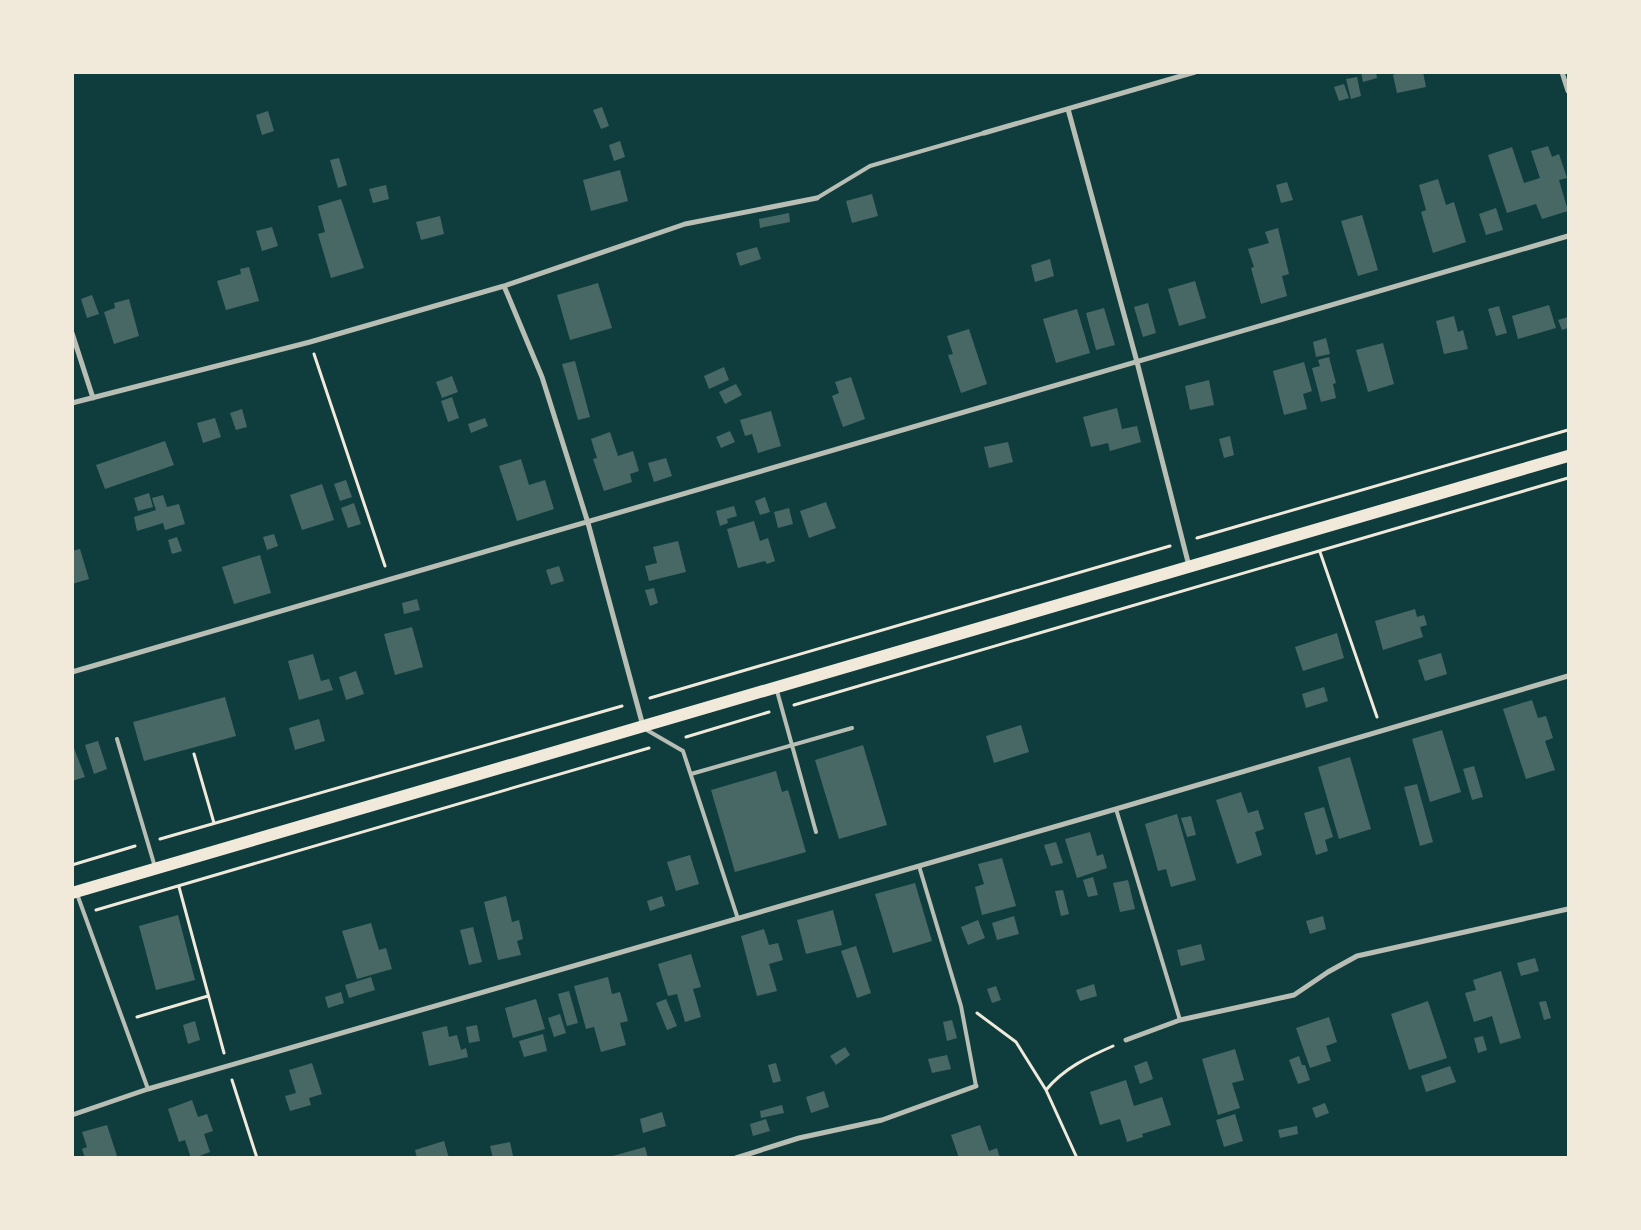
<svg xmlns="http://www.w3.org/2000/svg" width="1641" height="1230" font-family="'Roboto Condensed',sans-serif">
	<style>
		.building { fill: #486865 }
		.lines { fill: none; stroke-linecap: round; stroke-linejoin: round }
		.path { stroke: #f1e9da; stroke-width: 3 }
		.service { stroke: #b8beb3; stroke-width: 4 }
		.minor { stroke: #b8beb3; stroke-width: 5 }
		.primary { stroke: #f1e9da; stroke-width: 12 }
	</style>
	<rect width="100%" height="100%" fill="#0f3d3e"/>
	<path class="building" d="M1361,72H1376L1377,78L1363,82Z
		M1400,72H1423L1426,87L1397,93L1393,75Z
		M1357,77L1361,96L1351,99L1346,79Z
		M1344,84L1349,98L1339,101L1334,87Z
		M602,107L609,126L601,129L593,110Z
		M268,111L274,131L262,135L256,115Z
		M620,141L625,157L614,161L609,145Z
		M1548,146L1552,157L1559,154L1567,178L1559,180L1568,211L1542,219L1536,204L1507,213L1488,155L1512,147L1524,183L1540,178L1531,151Z
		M339,158L347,185L338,188L330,160Z
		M620,170L628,201L591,211L583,180Z
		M1438,179L1446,205L1454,202L1466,242L1433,253L1421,212L1426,210L1419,185Z
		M1287,182L1293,200L1281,203L1276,185Z
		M386,185L389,199L373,203L369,189Z
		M872,194L878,216L852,223L846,201Z
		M341,199L364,268L331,278L318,234L325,232L318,206Z
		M1496,208L1503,230L1486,235L1479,214Z
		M789,213L790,222L760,228L759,219Z
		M1362,215L1378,270L1358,276L1341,221Z
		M440,216L444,234L421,240L416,222Z
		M272,227L278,246L262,251L256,231Z
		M1278,228L1289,274L1282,276L1287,296L1261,304L1251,268L1254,267L1248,249L1269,243L1265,232Z
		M757,247L761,259L740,266L736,253Z
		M1050,259L1054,276L1035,282L1031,265Z
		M249,267L259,301L226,310L217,281L241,274L240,269Z
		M1195,281L1206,318L1179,326L1168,289Z
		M598,283L612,328L570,340L557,295Z
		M92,295L99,314L87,318L81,299Z
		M129,299L139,336L114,344L104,312L115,308L114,303Z
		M1148,303L1156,333L1143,337L1134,307Z
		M1549,305L1556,328L1518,339L1512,316Z
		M1499,306L1507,333L1496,336L1488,309Z
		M1104,308L1115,345L1096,350L1086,313Z
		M1077,309L1090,353L1056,363L1043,319Z
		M1454,316L1458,332L1463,330L1468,349L1444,354L1436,321Z
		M1568,317V328L1562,330L1558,320Z
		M969,329L987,384L961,393L948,355L953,354L947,336Z
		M1326,338L1330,354L1316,357L1313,342Z
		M1383,343L1394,384L1368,392L1356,350Z
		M1329,357L1336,383L1333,384L1336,398L1321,402L1312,368L1320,366L1318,360Z
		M575,361L590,417L578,420L562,364Z
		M1304,362L1312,391L1303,394L1307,409L1284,415L1273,371Z
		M724,367L729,380L709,389L704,376Z
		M452,376L458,392L442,398L436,382Z
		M851,377L865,419L843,427L832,396L839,393L835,382Z
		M1209,380L1214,405L1190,410L1185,386Z
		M736,384L742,395L725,404L719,392Z
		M452,397L459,418L448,422L441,401Z
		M1117,408L1122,429L1137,426L1141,442L1110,451L1108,443L1091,447L1083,417Z
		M242,409L247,427L236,430L230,413Z
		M771,411L781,446L758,453L752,434L745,436L740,420Z
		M215,418L221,437L203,443L197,423Z
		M485,418L488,426L471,433L468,424Z
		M730,431L735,442L721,448L716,437Z
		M610,432L618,456L633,451L639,471L630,474L632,482L604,491L593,459L597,458L591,439Z
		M1230,436L1234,455L1224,458L1219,439Z
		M165,441L174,465L105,489L96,465Z
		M1008,442L1013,462L989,468L984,447Z
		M666,458L672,476L654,482L648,463Z
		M521,459L529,485L545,480L554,509L517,521L499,466Z
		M346,480L352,497L340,501L334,484Z
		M322,484L334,520L302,530L290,495Z
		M149,493L153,507L138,511L134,498Z
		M163,495L167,507L179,504L185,524L165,530L163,523L137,531L134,517L156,510L152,498Z
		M765,497L770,512L760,515L755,501Z
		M826,502L836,528L809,538L800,511Z
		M354,503L361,524L348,528L341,508Z
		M734,506L737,516L727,519L728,523L720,526L716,511Z
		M789,508L793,524L778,528L774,512Z
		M754,521L760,541L768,538L775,561L767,564L765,561L738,568L727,529Z
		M274,534L278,546L267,550L263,537Z
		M177,537L182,551L172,554L168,540Z
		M678,541L686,572L649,581L645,566L657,563L653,547Z
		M80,549L89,579L72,584V551Z
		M260,555L271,593L234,604L222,567Z
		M559,566L564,581L551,585L546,570Z
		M654,588L658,603L650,606L645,590Z
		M417,599L420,610L404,614L402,603Z
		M1415,609L1417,617L1424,615L1427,625L1420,627L1423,637L1383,650L1375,621Z
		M412,627L423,667L395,675L384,634Z
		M1337,633L1344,658L1303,671L1295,647Z
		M1441,653L1447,674L1425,681L1418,660Z
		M313,654L321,681L329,679L333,690L299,700L288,661Z
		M356,671L364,694L346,700L339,677Z
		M1324,687L1328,701L1306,708L1302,694Z
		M225,697L236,736L144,761L133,722Z
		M1532,700L1538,718L1546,716L1553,738L1545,741L1555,770L1526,779L1503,709Z
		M319,719L325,741L295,750L289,728Z
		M1021,725L1029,752L994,763L986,736Z
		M1442,730L1461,792L1430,802L1412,739Z
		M98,741L107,769L94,774L85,745Z
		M863,745L887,825L839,839L815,760Z
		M74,748L85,777L72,781V749Z
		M1350,757L1371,829L1339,839L1318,767Z
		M1474,766L1483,797L1472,800L1463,769Z
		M776,771L782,792L788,790L806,852L735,872L711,790Z
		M1417,784L1433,842L1420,846L1404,787Z
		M1241,792L1248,813L1258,810L1264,829L1255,832L1262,855L1237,864L1216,800Z
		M1324,807L1333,837L1325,840L1328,851L1316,855L1304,813Z
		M1177,814L1196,880L1171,887L1166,869L1158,871L1145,824Z
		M1191,816L1196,835L1187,837L1181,818Z
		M1090,832L1097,856L1103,854L1107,868L1077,878L1065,839Z
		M1056,842L1063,863L1051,866L1044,845Z
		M690,855L699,884L676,891L667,862Z
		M1002,858L1016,906L982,915L975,887L984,884L978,864Z
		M1093,877L1098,895L1088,897L1083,880Z
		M1128,880L1135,909L1120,912L1113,883Z
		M915,883L932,941L893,953L875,894Z
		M1063,890L1069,914L1061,916L1055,891Z
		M506,896L512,922L519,920L523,939L517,941L521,955L498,960L484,902Z
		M662,896L665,906L650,911L647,901Z
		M833,910L842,945L806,954L797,920Z
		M178,915L195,980L156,990L139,926Z
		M1014,916L1019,934L997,940L992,923Z
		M1323,916L1326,929L1310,934L1306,921Z
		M978,920L985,938L968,945L961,927Z
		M371,923L379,950L386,948L392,969L357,979L342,931Z
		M473,927L482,962L469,965L460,930Z
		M764,929L769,945L778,943L783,960L769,964L777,991L757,996L741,936Z
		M1201,944L1205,960L1181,966L1177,950Z
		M856,946L871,993L857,998L841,951Z
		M691,954L701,987L693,989L701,1017L685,1022L677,994L668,996L658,964Z
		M1535,958L1539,971L1521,976L1517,963Z
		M1501,971L1521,1038L1500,1044L1492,1016L1474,1022L1465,993L1476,990L1473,980Z
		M371,977L375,990L349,998L345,985Z
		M608,977L612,994L620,992L628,1021L620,1023L626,1045L601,1052L594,1027L586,1029L574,986Z
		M1094,984L1097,996L1080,1001L1076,990Z
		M996,986L1001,1000L992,1003L987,989Z
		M569,991L578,1023L567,1026L558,994Z
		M341,992L344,1003L328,1008L325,997Z
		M536,999L545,1029L513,1038L505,1008Z
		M666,999L677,1026L667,1030L656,1003Z
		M1428,1001L1447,1058L1409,1070L1391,1014Z
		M1546,1001L1551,1018L1544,1020L1539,1002Z
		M560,1014L566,1033L554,1037L548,1018Z
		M1329,1017L1337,1042L1326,1046L1331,1061L1310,1068L1296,1028Z
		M952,1020L957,1038L947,1041L943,1022Z
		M195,1021L200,1040L188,1044L183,1025Z
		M477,1025L480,1041L469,1043L466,1027Z
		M447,1026L449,1037L457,1035L461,1050L466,1048L468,1057L429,1066L422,1032Z
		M543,1034L547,1051L524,1057L519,1041Z
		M1483,1036L1487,1050L1478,1053L1474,1038Z
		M845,1047L850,1055L836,1065L830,1056Z
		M1235,1049L1244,1080L1232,1083L1240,1108L1218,1115L1202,1059Z
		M947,1055L951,1069L932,1073L928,1059Z
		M1299,1056L1302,1065H1305L1310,1080L1298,1084L1289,1060Z
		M1147,1061L1153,1079L1140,1084L1134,1066Z
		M312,1063L322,1094L309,1098L311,1105L290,1111L285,1096L296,1093L289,1070Z
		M776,1063L781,1081L773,1083L768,1065Z
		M1450,1066L1456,1082L1426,1092L1421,1076Z
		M1126,1080L1134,1106L1162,1097L1171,1125L1142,1134L1143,1137L1127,1142L1120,1119L1100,1125L1090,1092Z
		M824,1091L829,1107L811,1113L806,1097Z
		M192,1100L198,1117L207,1114L213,1131L204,1134L210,1152L194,1158H191L185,1140L179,1142L168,1109Z
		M1325,1103L1329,1113L1316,1118L1312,1108Z
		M782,1105L784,1113L761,1118L760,1111Z
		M662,1112L666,1126L643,1133L640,1119Z
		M1235,1114L1243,1141L1224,1147L1216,1120Z
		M766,1119L770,1131L753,1136L750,1124Z
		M107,1125L117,1156L85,1158L82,1149L87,1147L82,1132Z
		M980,1125L989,1151L997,1148L1000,1158H959L951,1135Z
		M1297,1126L1298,1134L1280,1138L1278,1130Z
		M444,1141L449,1158H417L415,1150Z
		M510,1142L513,1156L493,1158L490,1146Z
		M645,1147L648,1158H609V1157Z"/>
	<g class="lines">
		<path class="path" d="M314,354L385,566
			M1197,538L1568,430
			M1320,552L1377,717
			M650,698L1170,546
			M794,705L1568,478
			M686,737L769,712
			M194,754L214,823
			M160,839L622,706
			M72,865L135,846
			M179,887L224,1053
			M96,910L649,748
			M977,1013L1016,1042L1046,1090L1077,1158
			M137,1017L208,996
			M232,1080L257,1158
			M1046,1090C1064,1068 1088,1057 1113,1046"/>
		<path class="service" d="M817,198L870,166L984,133
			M777,691L816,832
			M645,729L683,751L738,919
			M117,739L155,867
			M691,774L852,728
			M1116,809L1180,1020
			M919,866L961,1006L976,1086
			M77,894L148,1089"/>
		<path class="minor" d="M1562,72L1568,91
			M1068,109L1137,362L1189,566
			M984,133L1195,72
			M504,286L542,377L588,523L643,726
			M72,333L93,398
			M72,403L310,342L504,286L685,224L817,198
			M72,672L1568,236
			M1126,1040L1180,1020L1294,995L1328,972L1357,956L1568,909
			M72,1115L148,1089L1116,809L1568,676
			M736,1158L799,1138L882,1120L976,1086"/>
		<path class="primary" d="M72,893L1568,456"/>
	</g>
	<rect width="1641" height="1230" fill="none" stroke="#f1e9da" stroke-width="148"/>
</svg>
